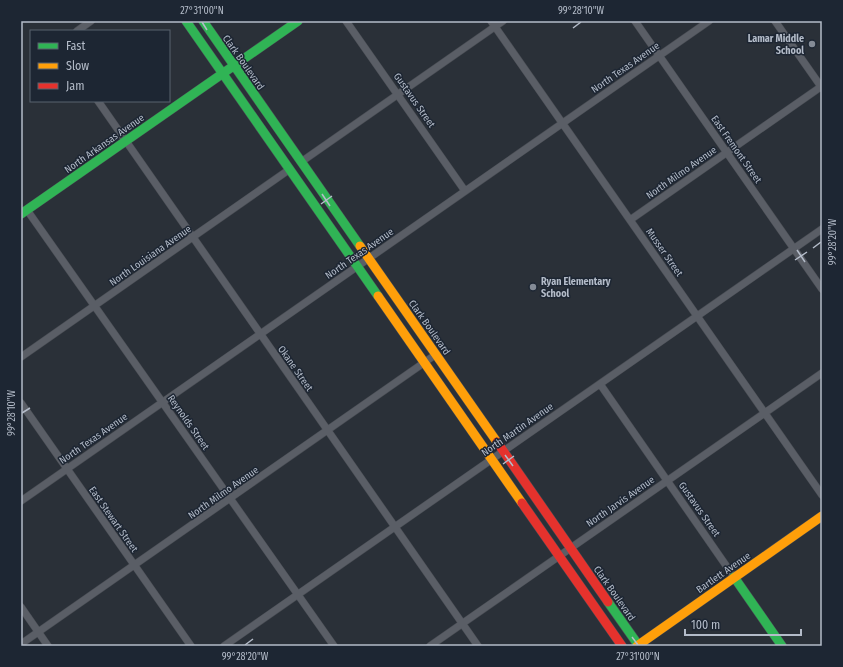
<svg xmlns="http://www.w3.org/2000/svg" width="843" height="667" font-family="'Fira Sans Condensed',sans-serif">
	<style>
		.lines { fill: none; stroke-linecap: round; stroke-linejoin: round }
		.street-casing { stroke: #484c53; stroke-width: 8 }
		.fast-casing { stroke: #484c53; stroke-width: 10 }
		.slow-casing { stroke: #484c53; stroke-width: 10 }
		.jam-casing { stroke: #484c53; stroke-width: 10 }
		.street { stroke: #5a5e66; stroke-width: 7 }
		.fast { stroke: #30b455; stroke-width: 9 }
		.slow { stroke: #ff9f0a; stroke-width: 9 }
		.jam { stroke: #e5322d; stroke-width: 9 }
		.ticks { fill: none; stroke: #b4bcc9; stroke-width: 1.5 }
		.poi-dot { fill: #848b96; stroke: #1d2633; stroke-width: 1.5 }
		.labels { text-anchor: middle; stroke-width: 3; stroke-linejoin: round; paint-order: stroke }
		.poi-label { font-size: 10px; font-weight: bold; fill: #b4bcc9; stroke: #1d2633; text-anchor: end }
		.street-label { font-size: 10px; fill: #b4bcc9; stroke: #1d2633 }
		.neatline { fill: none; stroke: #b4bcc9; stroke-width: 1.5 }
		.ticks-label { font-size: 10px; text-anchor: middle; fill: #b4bcc9 }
	</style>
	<rect width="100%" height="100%" fill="#2a3038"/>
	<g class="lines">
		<defs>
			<path id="street" d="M346,21L465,191
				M491,21L822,495
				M635,21L822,289
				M775,21L822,88
				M77,31L91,21
				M98,101L478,646
				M301,162L503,21
				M27,210L334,646
				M630,220L822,86
				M21,357L290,169
				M600,384L734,577
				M21,403L191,646
				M21,501L709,21
				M21,607L48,646
				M21,644L435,355
				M224,646L822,229
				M430,646L822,373"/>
			<path id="fast" d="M186,21L378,296
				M203,21L360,246
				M21,214L298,21
				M734,577L782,646
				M608,602L639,646"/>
			<path id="slow" d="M360,246L497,442
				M378,296L522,503
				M637,646L822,516"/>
			<path id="jam" d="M497,442L608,602
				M522,503L622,646"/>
		</defs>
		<use href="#street" class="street-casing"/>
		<use href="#fast" class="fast-casing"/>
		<use href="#slow" class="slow-casing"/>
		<use href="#jam" class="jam-casing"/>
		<use href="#street" class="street"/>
		<use href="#fast" class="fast"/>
		<use href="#slow" class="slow"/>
		<use href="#jam" class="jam"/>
	</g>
	<path class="ticks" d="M202,22L207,30M573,28L581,22M322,194L330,206M321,204L332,196M813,248L821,242M797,250L805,262M795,260L807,252M22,413L30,408M505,455L513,466M503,464L514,456M632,637L638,645M245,645L253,639"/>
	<g class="poi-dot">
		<circle cx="812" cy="44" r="4"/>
		<circle cx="533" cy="287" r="4"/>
	</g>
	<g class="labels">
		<g class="poi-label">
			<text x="804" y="42">Lamar Middle<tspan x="804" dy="12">School</tspan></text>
			<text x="541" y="285" text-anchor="start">Ryan Elementary<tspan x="541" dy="12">School</tspan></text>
		</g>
		<g class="street-label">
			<text transform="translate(244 62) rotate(55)" y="4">Clark Boulevard</text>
			<text transform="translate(625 67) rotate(-35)" y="4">North Texas Avenue</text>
			<text transform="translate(415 100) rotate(55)" y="4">Gustavus Street</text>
			<text transform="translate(104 143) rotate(-35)" y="4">North Arkansas Avenue</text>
			<text transform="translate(737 149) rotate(55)" y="4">East Fremont Street</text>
			<text transform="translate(681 172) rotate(-35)" y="4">North Milmo Avenue</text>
			<text transform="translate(665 252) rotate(55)" y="4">Musser Street</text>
			<text transform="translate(359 253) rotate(-35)" y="4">North Texas Avenue</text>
			<text transform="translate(150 255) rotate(-35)" y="4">North Louisiana Avenue</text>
			<text transform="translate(430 327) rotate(55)" y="4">Clark Boulevard</text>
			<text transform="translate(296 368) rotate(55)" y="4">Okane Street</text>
			<text transform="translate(189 422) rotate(55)" y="4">Reynolds Street</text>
			<text transform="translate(517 429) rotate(-35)" y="4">North Martin Avenue</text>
			<text transform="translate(93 438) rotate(-35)" y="4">North Texas Avenue</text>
			<text transform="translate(223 492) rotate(-35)" y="4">North Milmo Avenue</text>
			<text transform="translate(620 501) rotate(-35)" y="4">North Jarvis Avenue</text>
			<text transform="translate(700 509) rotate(55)" y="4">Gustavus Street</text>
			<text transform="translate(114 519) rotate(55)" y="4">East Stewart Street</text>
			<text transform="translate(723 572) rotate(-35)" y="4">Bartlett Avenue</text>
			<text transform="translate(615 593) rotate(55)" y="4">Clark Boulevard</text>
		</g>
	</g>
	<rect width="843" height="667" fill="none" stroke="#1d2633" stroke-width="44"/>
	<rect x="30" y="30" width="140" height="72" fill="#1d2633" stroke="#59626f"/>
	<rect x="38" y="43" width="20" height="6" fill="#30b455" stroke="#59626f"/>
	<text x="66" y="50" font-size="12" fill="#b4bcc9">Fast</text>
	<rect x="38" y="63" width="20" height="6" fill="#ff9f0a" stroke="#59626f"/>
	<text x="66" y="70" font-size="12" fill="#b4bcc9">Slow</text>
	<rect x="38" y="83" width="20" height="6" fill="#e5322d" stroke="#59626f"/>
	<text x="66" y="90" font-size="12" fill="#b4bcc9">Jam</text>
	<path d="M685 629v6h116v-6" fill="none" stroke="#b4bcc9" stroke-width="2"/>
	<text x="691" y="629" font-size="12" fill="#b4bcc9" stroke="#1d2633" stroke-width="3" paint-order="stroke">100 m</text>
	<rect x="22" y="22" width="799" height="623" class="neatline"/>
	<g class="ticks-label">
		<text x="202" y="14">27°31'00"N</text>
		<text x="581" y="14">99°28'10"W</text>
		<text transform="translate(832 242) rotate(-90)" y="4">99°28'20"W</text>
		<text transform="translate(11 413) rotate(-90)" y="4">99°28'10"W</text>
		<text x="245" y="660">99°28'20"W</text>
		<text x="638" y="660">27°31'00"N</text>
	</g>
</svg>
